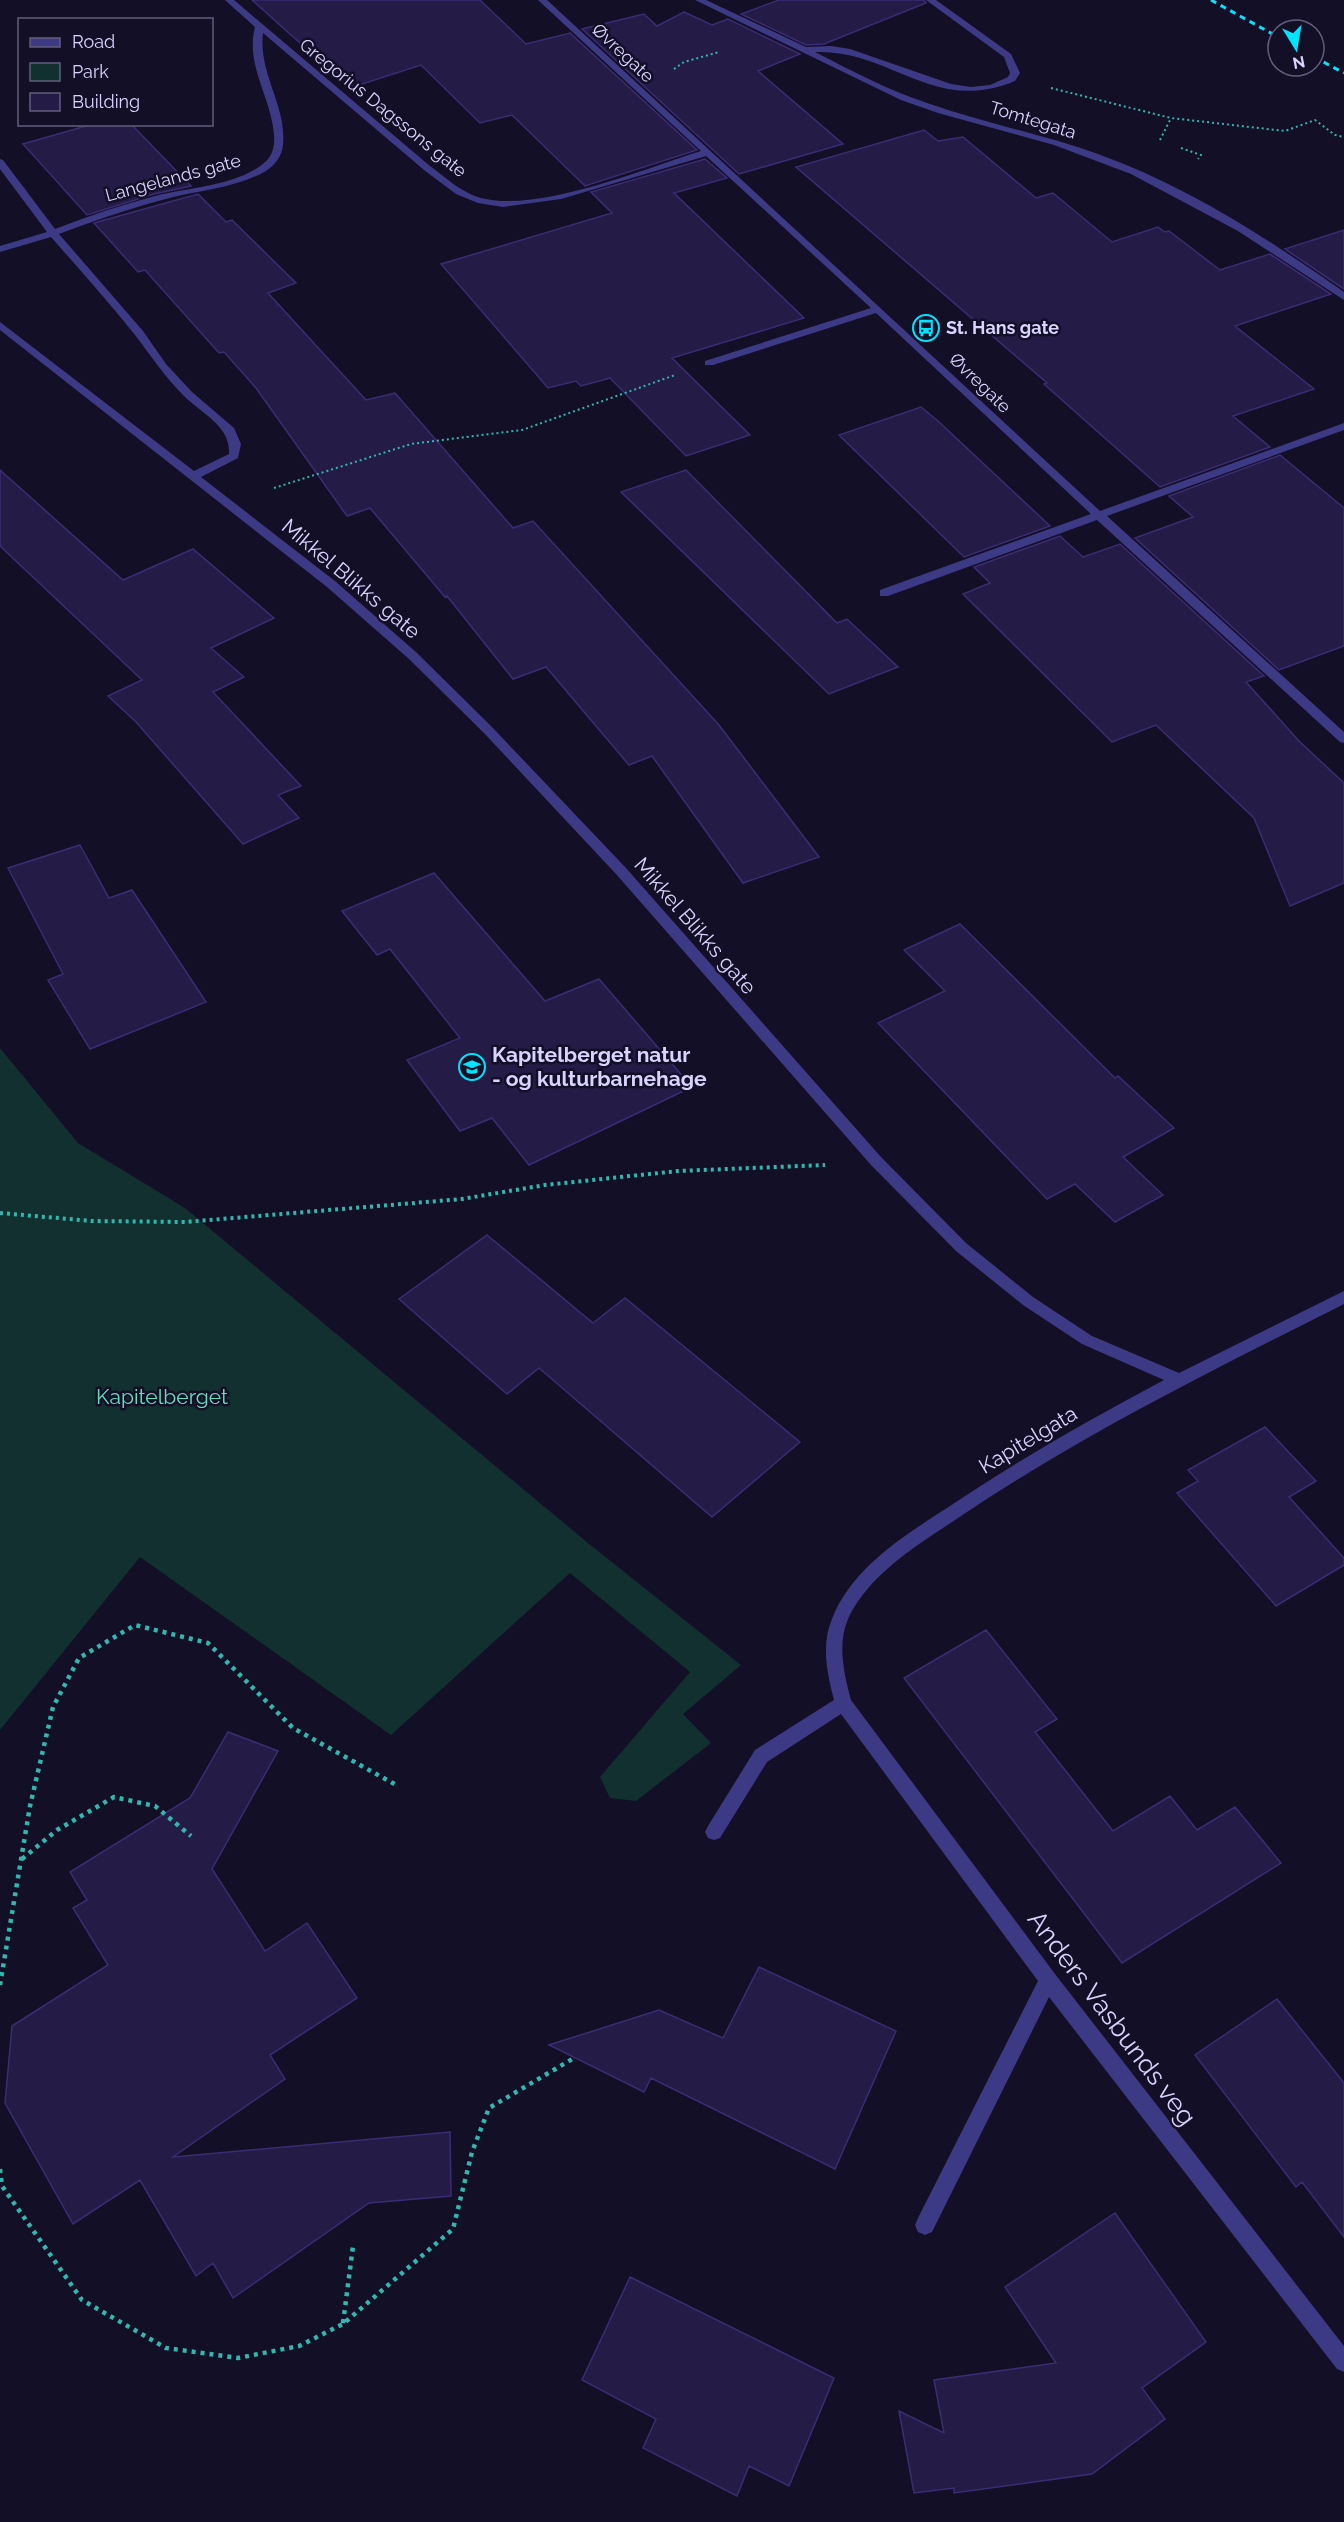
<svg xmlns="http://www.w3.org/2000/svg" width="1344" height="2522" font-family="Raleway,sans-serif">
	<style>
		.green { fill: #12302f }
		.building { fill: #241b47; stroke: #3b2d73; stroke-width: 1.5 }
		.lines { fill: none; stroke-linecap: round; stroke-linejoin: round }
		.path-far2 { stroke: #2fb8b0; stroke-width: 2; stroke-dasharray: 2 3; stroke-linecap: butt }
		.path-far1 { stroke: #2fb8b0; stroke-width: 4; stroke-dasharray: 3 4; stroke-linecap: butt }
		.path { stroke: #2fb8b0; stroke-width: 4.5; stroke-dasharray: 4 5; stroke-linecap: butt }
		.minor { fill: #3d3a85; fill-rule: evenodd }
		.rail { stroke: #00e5ff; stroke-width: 3; stroke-dasharray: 6 5; stroke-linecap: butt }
		.labels { text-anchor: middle; stroke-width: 5; stroke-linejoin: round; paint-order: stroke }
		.far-street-label { font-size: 18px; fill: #d9d4ff; stroke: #130f26 }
		.far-poi-label { font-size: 18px; font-weight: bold; fill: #d9d4ff; stroke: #130f26; text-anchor: start }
		.street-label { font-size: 21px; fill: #d9d4ff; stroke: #130f26 }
		.poi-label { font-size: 21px; font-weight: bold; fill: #d9d4ff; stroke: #130f26; text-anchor: start }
		.park-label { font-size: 21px; fill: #5fe0c0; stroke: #130f26 }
		.near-street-label { font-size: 26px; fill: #d9d4ff; stroke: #130f26 }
	</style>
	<rect width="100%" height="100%" fill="#130f26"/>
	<path class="green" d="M0,1048L78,1143L185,1208L588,1543L741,1665L683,1714L711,1743L636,1801L610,1798L600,1777L690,1672L570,1573L391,1735L140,1557L0,1730Z"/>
	<path class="building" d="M252,0H480L526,44L570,33L697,150L585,186L512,115L480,123L421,65L350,88Z
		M779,0H924L926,3L824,44L806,45L741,14Z
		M684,12L712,25L728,19L800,54L758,71L843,144L739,174L582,29L644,14L657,26Z
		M93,124H131L191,186L154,194L87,215L23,144Z
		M924,130L938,141L963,137L1036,198L1053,193L1112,242L1158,227L1165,232L1169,231L1220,270L1270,254L1331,294L1235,326L1314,389L1233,416L1270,447L1160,487L1044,384L1047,383L796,167Z
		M705,159L727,178L674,193L804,318L672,358L750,435L686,456L610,378L581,386L576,381L548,388L441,264L612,213L591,192Z
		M198,194L226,222L232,220L296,283L268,293L366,400L395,393L513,528L533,521L719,725L819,857L743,883L652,756L629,765L546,667L513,679L447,596L445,597L370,508L347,516L256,388L224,352L219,353L145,270L138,272L94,223Z
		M1344,230V289L1285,249Z
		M921,407L938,421L1050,526L964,557L839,435Z
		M1280,455L1344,508V646L1279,670L1135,538L1193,517L1169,496Z
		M0,470L123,580L193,549L274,618L211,648L244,677L213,692L301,786L278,795L299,818L243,844L136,722L108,696L142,680L0,546Z
		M686,470L837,623L847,619L898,667L829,694L621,492Z
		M1060,536L1083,557L1120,544L1264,676L1246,682L1299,741L1344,783V883L1290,906L1254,818L1156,725L1112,742L963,594L990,583L974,567Z
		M80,845L109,898L132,890L206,1002L90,1049L48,980L63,974L8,868Z
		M434,873L545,1001L599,979L692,1087L529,1165L492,1118L460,1131L407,1060L460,1038L390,949L377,955L342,911Z
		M960,924L1115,1078L1118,1076L1174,1128L1123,1157L1163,1195L1115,1222L1075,1184L1047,1199L878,1023L945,991L904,950Z
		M487,1235L593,1323L625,1298L800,1442L712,1517L539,1368L507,1394L399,1299Z
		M1265,1427L1316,1481L1289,1497L1344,1558V1565L1276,1606L1177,1493L1198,1481L1188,1470Z
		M986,1630L1057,1719L1035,1732L1113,1831L1170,1796L1197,1830L1235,1807L1281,1863L1122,1963L904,1678Z
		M228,1732L278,1751L212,1869L265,1951L307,1923L357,1998L270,2055L285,2079L173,2157L450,2132L451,2196L369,2203L233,2298L213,2263L196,2276L140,2180L73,2224L5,2103L12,2026L108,1965L73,1908L87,1900L70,1872L190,1798Z
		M759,1967L896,2031L835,2169L651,2078L644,2092L549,2045L659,2010L723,2038Z
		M1277,1999L1344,2083V2237L1302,2182L1296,2187L1195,2055Z
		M1115,2213L1206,2342L1142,2388L1165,2419L1092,2474L954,2493V2488L914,2493L899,2411L944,2433L934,2380L1056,2363L1005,2287Z
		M630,2277L834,2378L789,2486L749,2466L737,2496L643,2448L656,2419L582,2380Z"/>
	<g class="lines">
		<path class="path-far2" d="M674,69L684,62L719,52
			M1051,88L1171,118L1285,131L1315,120L1335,135L1344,137
			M1160,140L1171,118
			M1181,148L1201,155L1198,159
			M274,488L411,444L522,430L675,375"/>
		<path class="path-far1" d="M0,1213L92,1221L185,1222L462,1199L545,1185L678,1171L825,1165"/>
		<path class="path" d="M22,1859L57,1830L114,1797L155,1806L191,1836
			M0,1985L30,1806L53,1707L79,1658L135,1625L208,1643L293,1728L398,1786
			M0,2169L2,2186L82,2300L166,2348L238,2358L299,2346L343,2324L453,2229L472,2152L489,2108L574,2058
			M343,2323L353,2246"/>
		<path class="minor" d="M225,0H234L430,166C446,178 462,193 481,198C538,213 644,169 701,151L538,0H547L1100,511L1344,423V430L1107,516L1344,732V743L1340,742L1097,520L888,596H880V590L1091,514L876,313L713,365H705V361L871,308L706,156L561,199L503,207L478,203L456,194L424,170L263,33C258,73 287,106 283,145C282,156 275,165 266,171C238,187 203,190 173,197C134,207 96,220 59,234L143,331L166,364L192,392L234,428L241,444L238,458L201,477L335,581L417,653L491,726L626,868L881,1157L966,1243L1033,1297L1092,1336L1179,1373L1344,1291V1304C1213,1370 1083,1434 961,1516C921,1543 869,1573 848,1619C837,1645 844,1674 851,1700L1055,1974L1344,2346V2372L1337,2369L1049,1997L932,2232L925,2235L918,2232L915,2225L918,2218L1038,1981L841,1714L767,1762L720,1838L714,1840L708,1838L705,1832L708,1826L755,1750L834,1700C827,1673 821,1645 832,1619C853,1565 909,1533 956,1502C1023,1457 1093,1418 1164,1380L1082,1344L1023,1305L956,1251L871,1165L616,874L483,732L409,659L327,587L0,330V322L194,471L229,454C231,426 202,414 184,396C165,377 151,356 135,335C108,301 79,269 51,237L0,252V246L47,232L0,169V159L3,160L55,229C88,216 121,205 155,196C189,187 236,186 264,163C273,156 275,145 274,134C271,97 245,65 255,27Z
			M695,0H706L806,47L831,46L850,49L951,84L971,87L990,85L1008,77L1010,73L1004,57L926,0H936L1011,54L1020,73L1015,81C933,115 891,49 815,52C852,71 888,90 927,103C984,123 1042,134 1098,154C1187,186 1267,238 1344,292V300L1238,231L1131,174L1054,145L938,113L901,100Z"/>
		<path class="rail" d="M1211,0L1278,37
			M1314,57L1344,73"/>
	</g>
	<defs>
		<symbol id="bus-ring" viewBox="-11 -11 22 22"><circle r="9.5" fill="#130f26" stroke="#00e5ff" stroke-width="1.5"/><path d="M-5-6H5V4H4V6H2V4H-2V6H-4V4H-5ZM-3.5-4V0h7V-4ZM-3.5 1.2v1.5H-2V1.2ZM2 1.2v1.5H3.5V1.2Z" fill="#00e5ff"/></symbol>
		<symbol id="school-ring" viewBox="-11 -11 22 22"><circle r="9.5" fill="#130f26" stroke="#00e5ff" stroke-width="1.5"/><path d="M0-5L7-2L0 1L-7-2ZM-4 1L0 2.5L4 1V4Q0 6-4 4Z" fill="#00e5ff"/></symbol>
	</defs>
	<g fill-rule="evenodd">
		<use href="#bus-ring" x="911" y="313" width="30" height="30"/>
		<use href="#school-ring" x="457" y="1052" width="30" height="30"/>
	</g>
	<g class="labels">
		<g class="far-street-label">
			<text transform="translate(623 53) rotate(43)" y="6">Øvregate</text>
			<text transform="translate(383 108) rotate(39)" y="6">Gregorius Dagssons gate</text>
			<text transform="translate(1033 120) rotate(17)" y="6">Tomtegata</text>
			<text transform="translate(173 178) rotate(-15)" y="6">Langelands gate</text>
			<text transform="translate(980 383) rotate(44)" y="6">Øvregate</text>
		</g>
		<g class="far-poi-label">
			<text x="946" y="334">St. Hans gate</text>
		</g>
		<g class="street-label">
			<text transform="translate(351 579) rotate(40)" y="7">Mikkel Blikks gate</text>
			<text transform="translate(695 926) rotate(49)" y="7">Mikkel Blikks gate</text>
			<text transform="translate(1028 1440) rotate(-31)" y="7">Kapitelgata</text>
		</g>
		<g class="poi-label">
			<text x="492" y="1062">Kapitelberget natur<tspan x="492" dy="24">- og kulturbarnehage</tspan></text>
		</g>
		<g class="park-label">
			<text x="162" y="1404">Kapitelberget</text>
		</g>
		<g class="near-street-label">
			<text transform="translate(1112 2018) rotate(53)" y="9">Anders Vasbunds veg</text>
		</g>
	</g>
	<rect x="18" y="18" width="195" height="108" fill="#130f26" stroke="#625e7d" stroke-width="1.5"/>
	<rect x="30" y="38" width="30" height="9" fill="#3d3a85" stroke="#625e7d" stroke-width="1.5"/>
	<text x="72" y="48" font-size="18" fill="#d9d4ff">Road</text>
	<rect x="30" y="63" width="30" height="18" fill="#12302f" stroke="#625e7d" stroke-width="1.5"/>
	<text x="72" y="78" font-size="18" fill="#d9d4ff">Park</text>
	<rect x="30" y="93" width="30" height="18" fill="#241b47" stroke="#625e7d" stroke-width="1.5"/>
	<text x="72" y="108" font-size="18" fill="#d9d4ff">Building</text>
	<g transform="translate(1296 48) rotate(169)"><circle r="28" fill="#130f26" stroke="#625e7d" stroke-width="1.5"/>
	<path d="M0-4.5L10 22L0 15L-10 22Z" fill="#00e5ff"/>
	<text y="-9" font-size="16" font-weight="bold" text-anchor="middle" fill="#d9d4ff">N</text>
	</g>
</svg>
